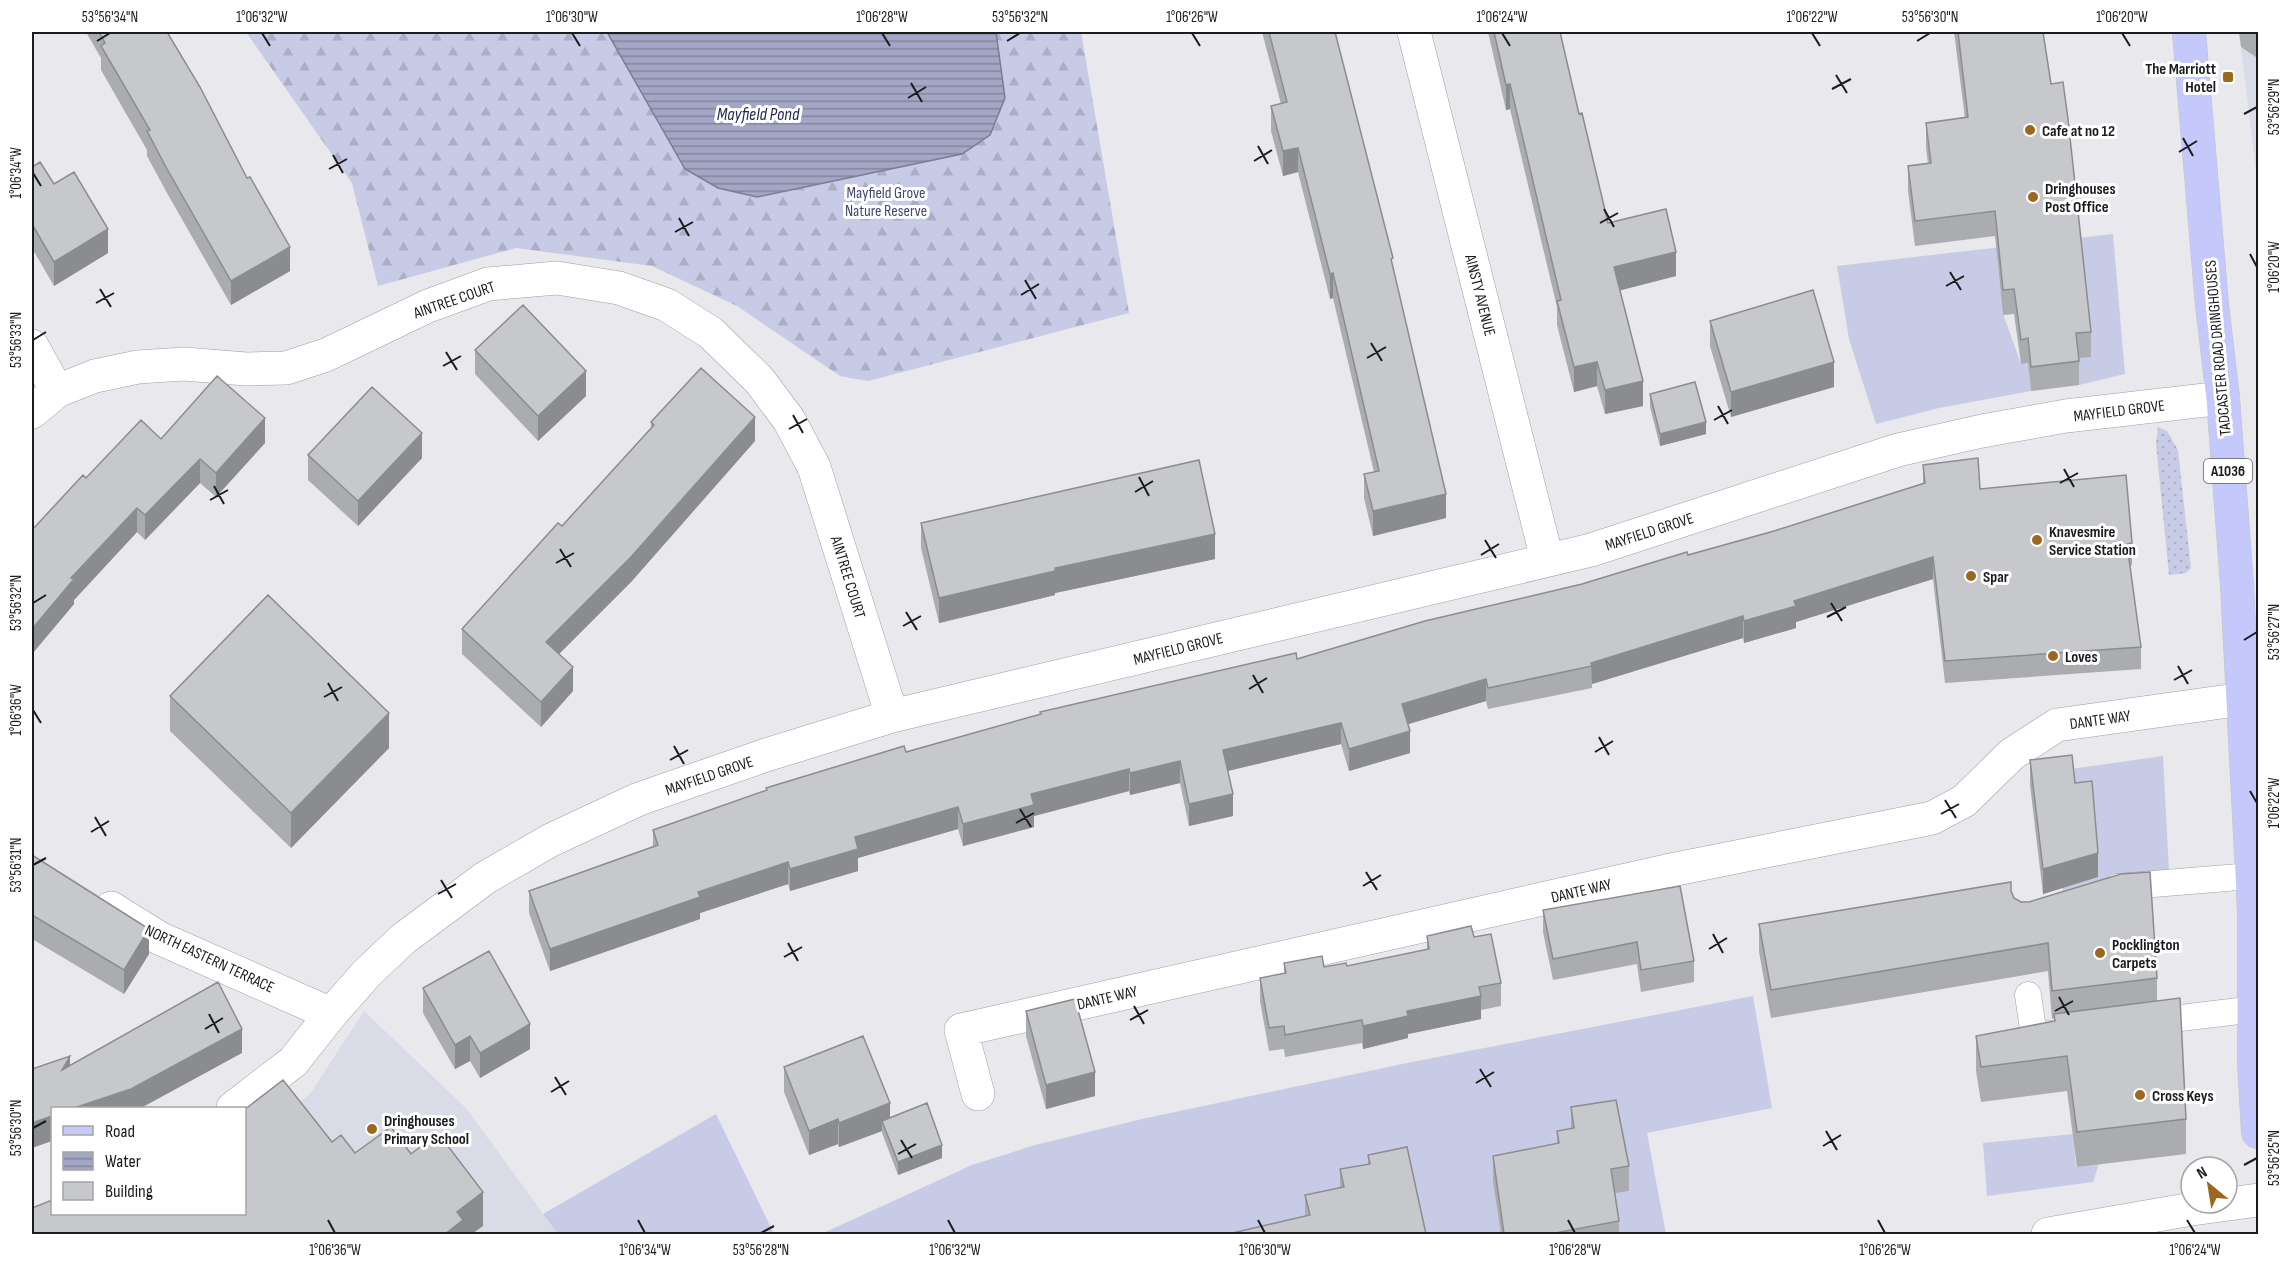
<svg xmlns="http://www.w3.org/2000/svg" width="2290" height="1266" font-family="'Sofia Sans Condensed',sans-serif">
	<style>
		.built { fill: #d9dbe7 }
		.grass { fill: url(#grass-dots) }
		.forest { fill: url(#forest-firs) }
		.garden { fill: #c8cbe5 }
		.water { fill: url(#water-rules); stroke: #7a7d92; stroke-width: 1.5 }
		.lines { fill: none; stroke-linecap: round; stroke-linejoin: round }
		.service-casing { stroke: #9e9fa3; stroke-width: 27 }
		.minor-casing { stroke: #9e9fa3; stroke-width: 34 }
		.tertiary-casing { stroke: #9e9fa3; stroke-width: 34 }
		.primary-casing { stroke: #c4c4c4; stroke-width: 34 }
		.service { stroke: #fff; stroke-width: 26 }
		.minor { stroke: #fff; stroke-width: 33 }
		.tertiary { stroke: #fff; stroke-width: 33 }
		.primary { stroke: #c5c8fa; stroke-width: 33 }
		.wall { fill: #abacaf }
		.shaded-wall { fill: #8b8c8f }
		.building { fill: #c7c8cc; stroke: #8b8c8f; stroke-width: 1.5 }
		.ticks { fill: none; stroke: #1b1c1d; stroke-width: 2 }
		.poi-dot { fill: #9c671f; stroke: #fff; stroke-width: 2 }
		.labels { text-anchor: middle; stroke-width: 6; stroke-linejoin: round; paint-order: stroke }
		.shield { fill: #fff; stroke: #5f6061; stroke-width: 1.5 }
		.shield-label { font-size: 15px; font-weight: bold; fill: #1b1c1d }
		.poi-label { font-size: 16px; font-weight: bold; fill: #1b1c1d; stroke: #fff; text-anchor: start }
		.park-label { font-size: 16px; fill: #444772; stroke: #fff }
		.street-label { font-size: 16px; fill: #1b1c1d; stroke: #fff }
		.water-label { font-size: 18px; font-style: italic; fill: #282952; stroke: #fff }
		.neatline { fill: none; stroke: #1b1c1d; stroke-width: 2 }
		.ticks-label { font-size: 15px; text-anchor: middle; fill: #1b1c1d }
	</style>
	<defs>
		<pattern id="grass-dots" width="8" height="8" patternUnits="userSpaceOnUse" patternTransform="scale(1.5)"><rect width="8" height="8" fill="#c8cbe5"/><path d="M2 2h.1M6 6h.1" fill="none" stroke="#abaec4" stroke-width="1.8" stroke-linecap="round"/></pattern>
		<pattern id="forest-firs" width="22" height="20" patternUnits="userSpaceOnUse" patternTransform="scale(1.5)"><rect width="22" height="20" fill="#c8cbe5"/><path d="M5 1l3.5 6h-7zM16 11l3.5 6h-7z" fill="#abaec4"/></pattern>
		<pattern id="water-rules" width="6" height="5" patternUnits="userSpaceOnUse" patternTransform="scale(1.5)"><rect width="6" height="5" fill="#a3a6c4"/><path d="M0 2.5h6" fill="none" stroke="#84869f"/></pattern>
	</defs>
	<rect width="100%" height="100%" fill="#e8e8ed"/>
	<path class="built" d="M2239,32H2258V188L2241,47Z
		M364,1011L466,1108L558,1234H51L244,1214L283,1114L310,1094Z"/>
	<path class="grass" d="M2158,427L2167,431L2178,450L2191,568L2186,573L2169,575L2156,444Z"/>
	<path class="forest" d="M246,32H607L685,169L1005,98L996,32H1081L1129,313L868,381L840,376L737,306L652,266L516,248L378,286L352,183Z"/>
	<path class="garden" d="M2113,234L2125,374L2079,385L2076,358L1997,257L2003,314L2021,364L2028,363L2031,391L1939,408L1876,424L1849,339L1837,266Z
		M2163,756L2169,872L2063,894L2062,881L2075,807L2071,769Z
		M1753,996L1772,1108L1647,1133L1666,1234H821L972,1165L1035,1145L1142,1119L1412,1062Z
		M716,1114L774,1234H558L543,1214Z
		M2073,1134L2076,1167L2099,1164L2093,1182L1987,1196L1983,1143Z"/>
	<path class="water" d="M607,32H996L1005,98L990,135L962,154L757,197L718,188L685,169Z"/>
	<g class="lines">
		<defs>
			<path id="service" d="M2117,887L2251,876
				M2028,995L2034,1036L2058,1033
				M2148,1022L2255,1009"/>
			<path id="minor" d="M1414,32L1547,559
				M32,346L57,391
				M32,412L57,391L95,376L138,367L184,364L246,369L286,368L326,355L428,306L488,284L557,278L619,288L667,305L711,333L760,381L789,420L814,467L892,716
				M111,908L159,938L331,1014
				M978,1094L961,1030L1666,871L1932,818L1964,801L2012,754L2057,725L2243,699
				M233,1108L293,1062L331,1014L367,973L403,939L485,878L551,840L639,799L766,755L892,716L1591,550L1898,450L1982,431L2066,416L2223,398"/>
			<path id="tertiary" d="M2048,1234L2192,1209L2258,1200"/>
			<path id="primary" d="M2189,32L2212,305L2223,398L2237,585L2254,911V1061L2258,1132"/>
		</defs>
		<use href="#service" class="service-casing"/>
		<use href="#minor" class="minor-casing"/>
		<use href="#tertiary" class="tertiary-casing"/>
		<use href="#primary" class="primary-casing"/>
		<use href="#service" class="service"/>
		<use href="#minor" class="minor"/>
		<use href="#tertiary" class="tertiary"/>
		<use href="#primary" class="primary"/>
	</g>
	<path class="wall" d="M86,32H167L290,271L231,305L167,193L147,156V150L101,70V58Z
		M1262,32H1335L1393,269L1446,518L1373,536L1364,498V474L1374,472L1333,298L1330,299L1298,172L1283,176L1271,131V106L1281,104Z
		M1488,32H1560L1579,114L1608,223L1676,276L1620,290L1643,406L1605,414L1597,386L1574,392L1557,325V307L1510,109L1506,110Z
		M1954,32H2043L2091,332V357L2079,358V385L2031,391L2028,363L2021,364L2014,314L2003,315L1995,236L1915,246L1908,191V166L1928,164L1926,147V123L1965,118Z
		M2239,32H2259V59L2241,47Z
		M32,167L54,184L108,253L54,286L32,248Z
		M1710,321L1834,387L1731,417L1710,346Z
		M475,350L586,396L538,441L475,374Z
		M1650,394L1706,434L1660,446L1650,407Z
		M651,422L755,441L631,582L559,654L573,691L541,727L462,654V629L562,526L651,428Z
		M161,439L265,443L216,497L200,483L145,540L137,532L74,600V604L32,654V530L86,478Z
		M308,455L422,458L358,526L308,480Z
		M1923,465L1980,489L2132,543V565L2130,566L2141,647V669L1945,683L1933,579L1796,622V628L1744,643L1743,638L1592,684V688L1488,709L1486,701L1408,724L1410,753L1349,771L1341,744L1228,771L1233,816L1189,826L1180,783L1130,795L1129,791L1034,816V827L963,846L958,829L858,858V871L790,891L788,884L700,913V919L550,971L529,913V891L653,847V830L766,791V788L906,752L1297,659L1582,584L1688,555L1774,531L1923,483Z
		M921,523L1215,559L1055,593V595L939,623L921,548Z
		M170,696L389,748L291,848L170,731Z
		M2030,760L2075,783L2098,877L2043,894L2030,785Z
		M32,855L149,954L124,994L32,939Z
		M2011,893L2014,898L2157,978V1001L2186,1119V1154L2077,1167L2067,1091L1981,1102L1976,1071V1036L2054,1021V1018L2052,1019L2048,971L1771,1018L1759,952V924Z
		M1543,910L1694,961V982L1641,992L1637,964L1553,980L1543,932Z
		M1427,936L1474,937L1501,983V1006L1481,1010V1019L1408,1034V1038L1363,1049L1362,1043L1285,1057L1284,1049L1269,1051L1260,1001V978L1284,973V963L1324,967L1347,966L1427,949Z
		M423,988L530,1049L480,1078L470,1061L455,1069L423,1013Z
		M1026,1011L1095,1096L1046,1109L1026,1036Z
		M784,1067L890,1117L942,1158L898,1175L882,1133V1131L839,1147L838,1144L809,1155L784,1092Z
		M1571,1107L1629,1166V1191L1615,1193L1619,1221V1234H1501L1493,1181V1156L1557,1144V1131L1571,1129Z
		M1368,1155L1426,1234L1305,1216V1195L1340,1188V1169L1368,1165Z"/>
	<path class="shaded-wall" d="M1510,84V109L1506,110V85Z
		M1298,148V172L1283,176V151Z
		M108,229V253L54,286V262Z
		M290,247V271L231,305V281Z
		M1676,252V276L1614,292V267Z
		M1333,273V298L1330,299V274Z
		M1597,362V386L1574,392V367Z
		M1834,362V387L1731,417V392Z
		M586,371V396L538,441V416Z
		M1643,381V406L1605,414V390Z
		M755,417V441L631,582L546,667V642Z
		M265,418V443L216,497V473Z
		M1706,422V434L1660,446V434Z
		M422,433V458L358,526V501Z
		M200,459V483L145,540V515Z
		M1446,494V518L1373,536V511Z
		M137,508V532L74,600V604L32,654V629L71,578Z
		M1215,534V559L1055,593V595L939,623V598L1055,568Z
		M1933,557V579L1796,622V628L1744,643V621L1794,601Z
		M1743,616V638L1592,684L1591,663Z
		M573,667V691L541,727V702Z
		M1486,679V701L1402,726V704Z
		M389,713V748L291,848V813Z
		M1341,723V744L1223,772V750Z
		M1410,731V753L1349,771V749Z
		M1180,761V783L1130,795V773Z
		M1129,769V791L1034,816V827L963,846V824L1031,794Z
		M1233,794V816L1189,826V804Z
		M958,807V829L858,858V871L790,891V869L855,837Z
		M2098,853V877L2043,894V869Z
		M788,862V884L700,913V919L550,971V949L698,892Z
		M149,929V954L124,994V970Z
		M1481,996V1019L1408,1034V1038L1363,1049V1026L1407,1011Z
		M530,1024V1049L480,1078V1053Z
		M242,1029V1053L141,1108H74Z
		M470,1036V1061L455,1069V1045Z
		M70,1056V1080L62,1070Z
		M1095,1072V1096L1046,1109V1085Z
		M890,1103V1128L882,1121V1131L839,1147V1123Z
		M52,1116V1141L32,1148V1123Z
		M838,1119V1144L809,1155V1131Z
		M942,1145V1158L898,1175V1162Z
		M483,1192V1226L472,1234H445L457,1212Z"/>
	<path class="building" d="M99,32H167L200,87L247,178L250,177L290,247L231,281L167,169L147,131L150,130L101,46L105,43Z
		M1269,32H1335L1393,258L1391,259L1446,494L1373,511L1364,474L1379,471L1333,273L1330,274L1298,148L1283,151L1271,106L1287,102Z
		M1494,32H1560L1579,114L1582,113L1608,223L1666,209L1676,252L1614,267L1643,381L1605,390L1597,362L1574,367L1557,301L1561,300L1510,84L1506,85Z
		M1958,32H2043L2051,84L2063,82L2068,119L2091,332L2076,333L2079,361L2031,367L2028,338L2021,340L2014,289L2003,290L1995,211L1915,221L1908,166L1931,163L1926,123L1968,117Z
		M40,162L54,184L74,172L108,229L54,262L32,224V167Z
		M1813,290L1834,362L1731,392L1710,321Z
		M523,305L586,371L538,416L475,350Z
		M701,368L755,417L631,557L546,642L573,667L541,702L462,629L558,523L562,526L654,425L651,422Z
		M217,376L265,418L216,473L200,459L145,515L137,508L71,578L74,579L32,629V530L83,475L86,478L141,420L161,439Z
		M1695,382L1706,422L1660,434L1650,394Z
		M372,387L422,433L358,501L308,455Z
		M1978,458L1980,489L2126,475L2132,543L2127,544L2141,647L1945,661L1933,557L1794,601L1796,606L1744,621L1743,616L1591,663L1592,666L1488,688L1486,679L1402,704L1410,731L1349,749L1341,723L1223,750L1233,794L1189,804L1180,761L1130,773L1129,769L1031,794L1034,805L963,824L958,807L855,837L858,849L790,869L788,862L698,892L700,897L550,949L529,891L658,845L653,830L767,790L766,788L904,746L906,752L1041,714L1040,712L1296,653L1297,659L1425,621L1582,584L1687,552L1688,555L1774,531L1925,483L1923,465Z
		M1199,460L1215,534L1055,568V571L939,598L921,523Z
		M268,595L389,713L291,813L170,696Z
		M2072,755L2075,783L2092,781L2098,853L2043,869L2030,760Z
		M32,855L149,929L124,970L32,915Z
		M2150,872L2157,978L2052,991L2048,943L1771,990L1759,924L2011,882V891L2014,898L2021,902H2029L2121,874Z
		M1680,886L1694,961L1641,970L1637,942L1553,959L1543,910Z
		M1471,926L1474,937L1491,934L1501,983L1479,987L1481,996L1407,1011L1408,1016L1363,1026L1362,1020L1285,1035L1284,1026L1269,1028L1260,978L1286,973L1284,963L1322,956L1324,967L1346,963L1347,966L1429,949L1427,936Z
		M489,951L530,1024L480,1053L470,1036L455,1045L423,988Z
		M218,982L242,1029L131,1089L74,1108H52V1116L32,1123V1069L70,1056L62,1070Z
		M2180,998L2186,1119L2077,1132L2067,1056L1981,1067L1976,1036L2055,1021L2054,1014Z
		M1075,999L1095,1072L1046,1085L1026,1011Z
		M863,1036L890,1103L839,1123L838,1119L809,1131L784,1067Z
		M283,1080L332,1142L341,1135L355,1153L391,1127L411,1154L438,1133L483,1192L457,1212L463,1220L445,1234H32V1208L52,1200V1214H244V1110Z
		M1616,1100L1629,1166L1611,1169L1619,1221L1550,1234H1504L1493,1156L1559,1143L1557,1131L1574,1128L1571,1107Z
		M927,1103L942,1145L898,1162L882,1121Z
		M1407,1147L1426,1234H1228L1310,1215L1305,1195L1344,1187L1340,1169L1370,1164L1368,1155Z"/>
	<path class="ticks" d="M262,33L270,46M572,33L580,46M882,33L890,46M1192,33L1200,46M1502,33L1510,46M1812,33L1820,46M2122,33L2130,46M97,41L110,33M1007,41L1020,33M1917,41L1930,33M1836,75L1847,93M911,83L922,102M1832,89L1851,79M908,98L926,87M2244,114L2257,107M2183,138L2193,156M1258,146L1268,164M2179,152L2197,141M333,155L343,173M1254,161L1272,150M329,169L347,159M33,173L41,186M1604,209L1614,227M679,218L689,236M1600,223L1618,213M675,232L693,222M2250,254L2257,267M1950,272L1961,290M1025,280L1036,299M1946,286L1964,276M100,289L111,307M1021,295L1039,284M96,303L114,293M33,340L46,332M1371,343L1382,361M446,352L457,370M1367,358L1386,347M443,366L461,356M1718,406L1728,424M793,415L803,433M1714,420L1732,410M789,429L807,419M2064,469L2074,487M1139,477L1149,496M2060,483L2078,473M214,486L224,504M1135,492L1153,481M210,500L228,490M1485,540L1496,558M560,549L571,567M1481,555L1499,544M556,563L574,553M33,603L46,595M1831,603L1842,621M906,612L917,630M1827,617L1846,607M903,626L921,616M2244,640L2257,632M2178,666L2188,684M1253,675L1263,693M2174,680L2192,670M328,683L338,701M1249,689L1267,678M324,697L342,687M33,710L41,723M1599,737L1609,755M674,746L684,764M1595,752L1613,741M670,760L688,750M2250,791L2257,803M1945,800L1956,818M1020,809L1031,827M1941,814L1959,804M95,817L106,836M1016,823L1034,813M91,832L109,821M33,865L46,858M1366,872L1377,890M441,880L452,898M1363,886L1381,875M438,894L456,884M1713,934L1723,953M788,943L798,961M1709,949L1727,938M784,957L802,947M2059,997L2069,1015M1134,1006L1144,1024M2055,1011L2073,1001M209,1014L219,1033M1130,1020L1148,1010M205,1029L223,1018M1480,1069L1491,1087M555,1077L566,1095M1476,1083L1494,1072M551,1092L569,1081M33,1128L46,1121M1826,1131L1837,1150M901,1140L912,1158M1823,1146L1841,1135M898,1154L916,1144M2244,1165L2257,1158M328,1220L335,1233M638,1220L645,1233M948,1220L955,1233M1258,1220L1265,1233M1568,1220L1575,1233M1878,1220L1885,1233M2187,1220L2195,1233M761,1233L774,1226"/>
	<g class="poi-dot">
		<rect x="2222" y="71" width="12" height="12" rx="3"/>
		<circle cx="2030" cy="130" r="6"/>
		<circle cx="2033" cy="197" r="6"/>
		<circle cx="2037" cy="540" r="6"/>
		<circle cx="1971" cy="576" r="6"/>
		<circle cx="2053" cy="656" r="6"/>
		<circle cx="2100" cy="953" r="6"/>
		<circle cx="2140" cy="1095" r="6"/>
		<circle cx="372" cy="1129" r="6"/>
	</g>
	<g class="labels">
		<rect class="shield" x="2204" y="459" width="48" height="24" rx="4.5"/>
		<g class="shield-label">
			<text x="2228" y="476">A1036</text>
		</g>
		<g class="poi-label">
			<text x="2216" y="74" text-anchor="end">The Marriott<tspan x="2216" dy="18">Hotel</tspan></text>
			<text x="2042" y="136">Cafe at no 12</text>
			<text x="2045" y="194">Dringhouses<tspan x="2045" dy="18">Post Office</tspan></text>
			<text x="2049" y="537">Knavesmire<tspan x="2049" dy="18">Service Station</tspan></text>
			<text x="1983" y="582">Spar</text>
			<text x="2065" y="662">Loves</text>
			<text x="2112" y="950">Pocklington<tspan x="2112" dy="18">Carpets</tspan></text>
			<text x="2152" y="1101">Cross Keys</text>
			<text x="384" y="1126">Dringhouses<tspan x="384" dy="18">Primary School</tspan></text>
		</g>
		<g class="park-label">
			<text x="886" y="198">Mayfield Grove<tspan x="886" dy="18">Nature Reserve</tspan></text>
		</g>
		<g class="street-label">
			<text transform="translate(1481 295) rotate(76)" y="6">AINSTY AVENUE</text>
			<text transform="translate(454 299) rotate(-19)" y="6">AINTREE COURT</text>
			<text transform="translate(2217 348) rotate(-95)" y="6">TADCASTER ROAD DRINGHOUSES</text>
			<text transform="translate(2119 410) rotate(-7)" y="6">MAYFIELD GROVE</text>
			<text transform="translate(1649 531) rotate(-18)" y="6">MAYFIELD GROVE</text>
			<text transform="translate(849 577) rotate(73)" y="6">AINTREE COURT</text>
			<text transform="translate(1178 648) rotate(-14)" y="6">MAYFIELD GROVE</text>
			<text transform="translate(2100 719) rotate(-8)" y="6">DANTE WAY</text>
			<text transform="translate(709 775) rotate(-19)" y="6">MAYFIELD GROVE</text>
			<text transform="translate(1581 890) rotate(-13)" y="6">DANTE WAY</text>
			<text transform="translate(210 958) rotate(25)" y="6">NORTH EASTERN TERRACE</text>
			<text transform="translate(1107 997) rotate(-13)" y="6">DANTE WAY</text>
		</g>
		<g class="water-label">
			<text x="758" y="120">Mayfield Pond</text>
		</g>
	</g>
	<rect width="2290" height="1266" fill="none" stroke="#ffffff" stroke-width="66"/>
	<rect x="51" y="1107" width="195" height="108" fill="#ffffff" stroke="#a4a4a5" stroke-width="1.5"/>
	<rect x="63" y="1126" width="30" height="9" fill="#c5c8fa" stroke="#a4a4a5" stroke-width="1.5"/>
	<text x="105" y="1137" font-size="18" fill="#1b1c1d">Road</text>
	<rect x="63" y="1152" width="30" height="18" fill="url(#water-rules)" stroke="#a4a4a5" stroke-width="1.5"/>
	<text x="105" y="1167" font-size="18" fill="#1b1c1d">Water</text>
	<rect x="63" y="1182" width="30" height="18" fill="#c7c8cc" stroke="#a4a4a5" stroke-width="1.5"/>
	<text x="105" y="1197" font-size="18" fill="#1b1c1d">Building</text>
	<g transform="translate(2209 1185) rotate(330)"><circle r="28" fill="#ffffff" stroke="#a4a4a5" stroke-width="1.5"/>
	<path d="M0-4.5L10 22L0 15L-10 22Z" fill="#9c671f"/>
	<text y="-9" font-size="16" font-weight="bold" text-anchor="middle" fill="#1b1c1d">N</text>
	</g>
	<rect x="33" y="33" width="2224" height="1200" class="neatline"/>
	<g class="ticks-label">
		<text x="110" y="22">53°56'34"N</text>
		<text x="262" y="22">1°06'32"W</text>
		<text x="572" y="22">1°06'30"W</text>
		<text x="882" y="22">1°06'28"W</text>
		<text x="1020" y="22">53°56'32"N</text>
		<text x="1192" y="22">1°06'26"W</text>
		<text x="1502" y="22">1°06'24"W</text>
		<text x="1812" y="22">1°06'22"W</text>
		<text x="1930" y="22">53°56'30"N</text>
		<text x="2122" y="22">1°06'20"W</text>
		<text transform="translate(2274 107) rotate(-90)" y="5">53°56'29"N</text>
		<text transform="translate(16 173) rotate(-90)" y="5">1°06'34"W</text>
		<text transform="translate(2274 267) rotate(-90)" y="5">1°06'20"W</text>
		<text transform="translate(16 340) rotate(-90)" y="5">53°56'33"N</text>
		<text transform="translate(16 603) rotate(-90)" y="5">53°56'32"N</text>
		<text transform="translate(2274 632) rotate(-90)" y="5">53°56'27"N</text>
		<text transform="translate(16 710) rotate(-90)" y="5">1°06'36"W</text>
		<text transform="translate(2274 803) rotate(-90)" y="5">1°06'22"W</text>
		<text transform="translate(16 865) rotate(-90)" y="5">53°56'31"N</text>
		<text transform="translate(16 1128) rotate(-90)" y="5">53°56'30"N</text>
		<text transform="translate(2274 1158) rotate(-90)" y="5">53°56'25"N</text>
		<text x="335" y="1255">1°06'36"W</text>
		<text x="645" y="1255">1°06'34"W</text>
		<text x="761" y="1255">53°56'28"N</text>
		<text x="955" y="1255">1°06'32"W</text>
		<text x="1265" y="1255">1°06'30"W</text>
		<text x="1575" y="1255">1°06'28"W</text>
		<text x="1885" y="1255">1°06'26"W</text>
		<text x="2195" y="1255">1°06'24"W</text>
	</g>
</svg>
